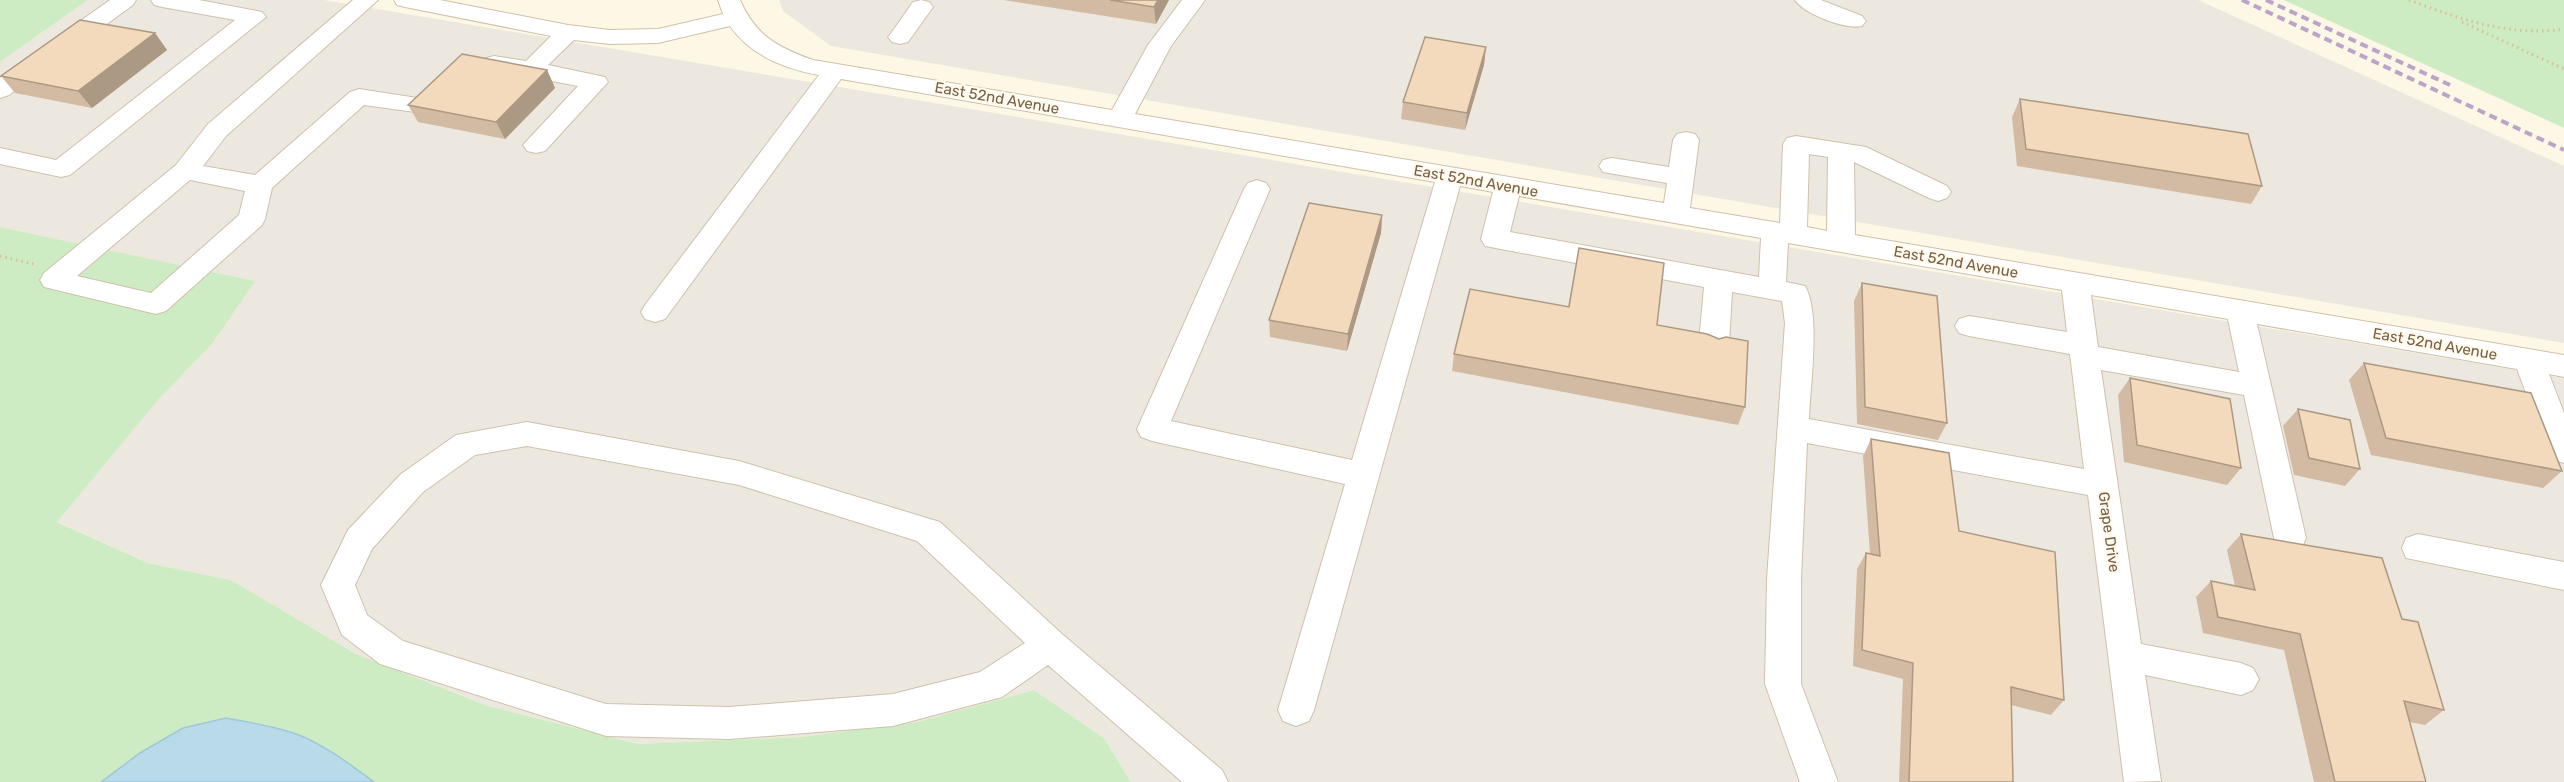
<svg xmlns="http://www.w3.org/2000/svg" width="2564" height="782" font-family="Rubik,sans-serif">
	<style>
		.industrial { fill: #ede8df }
		.green { fill: #ceecc3 }
		.water { fill: #b9dae8; stroke: #9ec8da; stroke-width: 1.5 }
		.lines { fill: none; stroke-linecap: round; stroke-linejoin: round }
		.minor-casing { stroke: #cfc0ab; stroke-width: 2 }
		.path { stroke: #d9bd9e; stroke-width: 3; stroke-dasharray: 1.5 4; stroke-linecap: butt }
		.minor { fill: #fff; fill-rule: evenodd }
		.rail { stroke: #bca3c8; stroke-width: 4; stroke-dasharray: 8 5; stroke-linecap: butt }
		.wall { fill: #d2bba2 }
		.shaded-wall { fill: #ab9984 }
		.building { fill: #f4dabc; stroke: #ab9984; stroke-width: 1.5 }
		.labels { text-anchor: middle; stroke-width: 4.5; stroke-linejoin: round; paint-order: stroke }
		.street-label { font-size: 15px; fill: #776049; stroke: #fffaec }
	</style>
	<rect width="100%" height="100%" fill="#fdf7e5"/>
	<path class="industrial" d="M88,0H324L2564,378V782H1131L1104,738L1034,690L917,722L801,737L639,744L488,706L356,654L231,580L148,563L56,521L157,401L212,344L254,281L0,227V62Z
		M779,0H2198L2564,166V343L831,46L783,11Z"/>
	<path class="green" d="M0,0H88L0,62Z
		M2284,0H2564V128Z
		M0,227L255,281L212,344L157,401L57,522L148,563L231,580L356,654L488,706L638,744L801,737L917,722L1034,690L1104,738L1131,782H374L341,758L299,735L266,725L226,718L183,728L140,753L101,782H0Z"/>
	<path class="water" d="M226,718C251,723 276,726 299,735C326,746 351,765 374,782H101L140,753L183,728Z"/>
	<g class="lines">
		<defs>
			<path id="minor" d="M110,0H136L133,5L9,95L0,98V78Z
				M151,0H199L262,12L266,17L70,175L61,177L0,164V148L56,160L235,20L162,7L154,5Z
				M353,0H378L226,136L203,166L255,175L350,92L359,89L424,99L427,104L424,109L415,112L364,105L272,188L265,219L262,225L166,311L156,314L44,287L40,280L44,273L176,165L208,124ZM190,180L245,191L239,215L151,293L77,276Z
				M394,0H440L568,25L610,30L658,29L723,14L718,0H740C756,36 777,47 813,60L1112,110L1148,45L1182,0H1205L1171,46L1135,114L1664,203L1667,183L1603,172L1599,166L1603,160L1612,158L1669,167L1673,140L1677,134L1686,132L1695,134L1699,140L1690,208L1780,223L1783,144L1787,138L1796,136L1866,147L1947,186L1951,192L1947,198L1938,201L1929,198L1854,162L1855,235L2564,355V377L2549,374L2564,413V463L2553,460L2548,451L2517,369L2257,324L2306,538L2302,547L2290,551L2278,547L2274,538L2244,395L2101,370L2141,644L2241,663L2253,668L2259,679L2253,690L2241,695L2145,675L2161,781L2124,782L2088,495L1807,443L1801,579V684L1838,782H1800L1765,684L1767,579L1785,323L1782,301L1732,292L1729,343L1724,351L1714,354L1704,351L1699,343L1704,287L1485,246L1481,239L1493,192L1460,186L1314,710L1309,721L1296,726L1283,721L1278,710L1345,484L1152,441L1141,437L1137,429L1244,189L1248,183L1257,180L1266,183L1270,189L1171,421L1352,460L1435,182L841,79L665,319L655,322L645,319L641,312L645,305L819,75C785,69 750,55 730,26L658,43L610,44L574,40L548,65L605,77L608,82L545,151L536,153L527,151L523,145L578,86L494,70L486,68L482,63L486,58L494,56L526,61L551,36L405,7L397,5ZM1809,154L1828,157L1827,231L1807,227ZM1519,196L1761,238L1759,277L1510,232ZM1788,243L2062,290L2067,332L1969,316L1959,319L1955,326L1959,333L1969,336L2070,354L2084,469L1809,419C1810,386 1821,313 1805,286L1786,282ZM2091,295L2228,319L2239,372L2098,347Z
				M921,0L929,2L933,7L908,42L900,44L892,42L888,37L892,32L913,2Z
				M1795,0H1821L1862,16L1866,21L1862,26C1846,30 1804,14 1795,0Z
				M527,422L739,461L940,522L1062,634L1222,770L1228,782H1182L1048,665L1002,697L893,726L729,739L606,736L380,664L342,635L321,585L348,530L401,474L456,435ZM527,446L739,485L917,541L1025,643L980,672L893,694L729,707L606,704L403,641L367,615L355,585L372,549L423,492L475,455Z
				M2418,534L2564,562V590L2406,558L2402,548L2406,538Z"/>
		</defs>
		<use href="#minor" class="minor-casing"/>
		<path class="path" d="M2409,0C2460,19 2509,37 2564,29
			M2462,22L2564,69
			M0,256L37,265"/>
		<use href="#minor" class="minor"/>
		<path class="rail" d="M2242,0L2564,150
			M2266,0L2450,85"/>
	</g>
	<path class="wall" d="M1003,0H1169L1156,24Z
		M155,33L167,50L92,108L15,93L1,76Z
		M1486,47L1484,65L1465,130L1401,119L1403,102Z
		M547,70L555,88L505,139L418,122L408,105Z
		M2020,99L2262,186L2251,204L2017,166L2012,117Z
		M1382,215L1381,233L1347,351L1270,337L1269,320Z
		M1579,248L1657,325L1745,407L1738,425L1452,371L1454,354L1568,307Z
		M1862,283L1947,423L1938,440L1857,424L1854,301Z
		M2364,363L2562,471L2543,488L2371,455L2349,380Z
		M2130,378L2241,468L2227,485L2124,462L2118,395Z
		M2298,409L2360,469L2345,486L2294,475L2283,426Z
		M1871,439L1959,531L2064,700L2051,715L2011,705L2013,782H1899L1903,679L1853,666L1857,569L1866,553L1870,554L1863,456Z
		M2241,534L2402,619L2444,710L2425,725L2409,722L2426,782H2314L2284,650L2203,633L2196,597L2211,581L2235,586L2227,550Z"/>
	<path class="shaded-wall" d="M1158,0H1169L1156,24L1154,7Z
		M155,33L167,50L92,108L78,91Z
		M1486,47L1484,65L1465,130L1467,113Z
		M547,70L555,88L505,139L496,122Z
		M1382,215L1381,233L1347,351L1348,334Z"/>
	<path class="building" d="M1110,0H1158L1154,7Z
		M80,20L155,33L78,91L1,76Z
		M1425,37L1486,47L1467,113L1403,102Z
		M462,54L547,70L496,122L408,105Z
		M2020,99L2248,134L2262,186L2026,149Z
		M1309,203L1382,215L1348,334L1269,320Z
		M1579,248L1664,263L1657,325L1707,334L1719,339L1726,337L1748,341L1745,407L1454,354L1470,289L1569,307Z
		M1862,283L1937,296L1947,423L1865,407Z
		M2364,363L2531,393L2562,471L2386,438Z
		M2130,378L2230,399L2241,468L2137,445Z
		M2298,409L2350,420L2360,469L2309,458Z
		M1871,439L1949,453L1959,531L2055,552L2064,700L2011,687L2013,782H1909L1913,663L1862,650L1866,553L1880,556Z
		M2241,534L2382,558L2402,619L2418,622L2444,710L2404,701L2426,782H2335L2300,634L2218,617L2211,581L2255,590Z"/>
	<g class="labels">
		<g class="street-label">
			<text transform="translate(997 98) rotate(10)" y="5">East 52nd Avenue</text>
			<text transform="translate(1476 181) rotate(10)" y="5">East 52nd Avenue</text>
			<text transform="translate(1956 262) rotate(10)" y="5">East 52nd Avenue</text>
			<text transform="translate(2435 344) rotate(10)" y="5">East 52nd Avenue</text>
			<text transform="translate(2109 532) rotate(82)" y="5">Grape Drive</text>
		</g>
	</g>
</svg>
